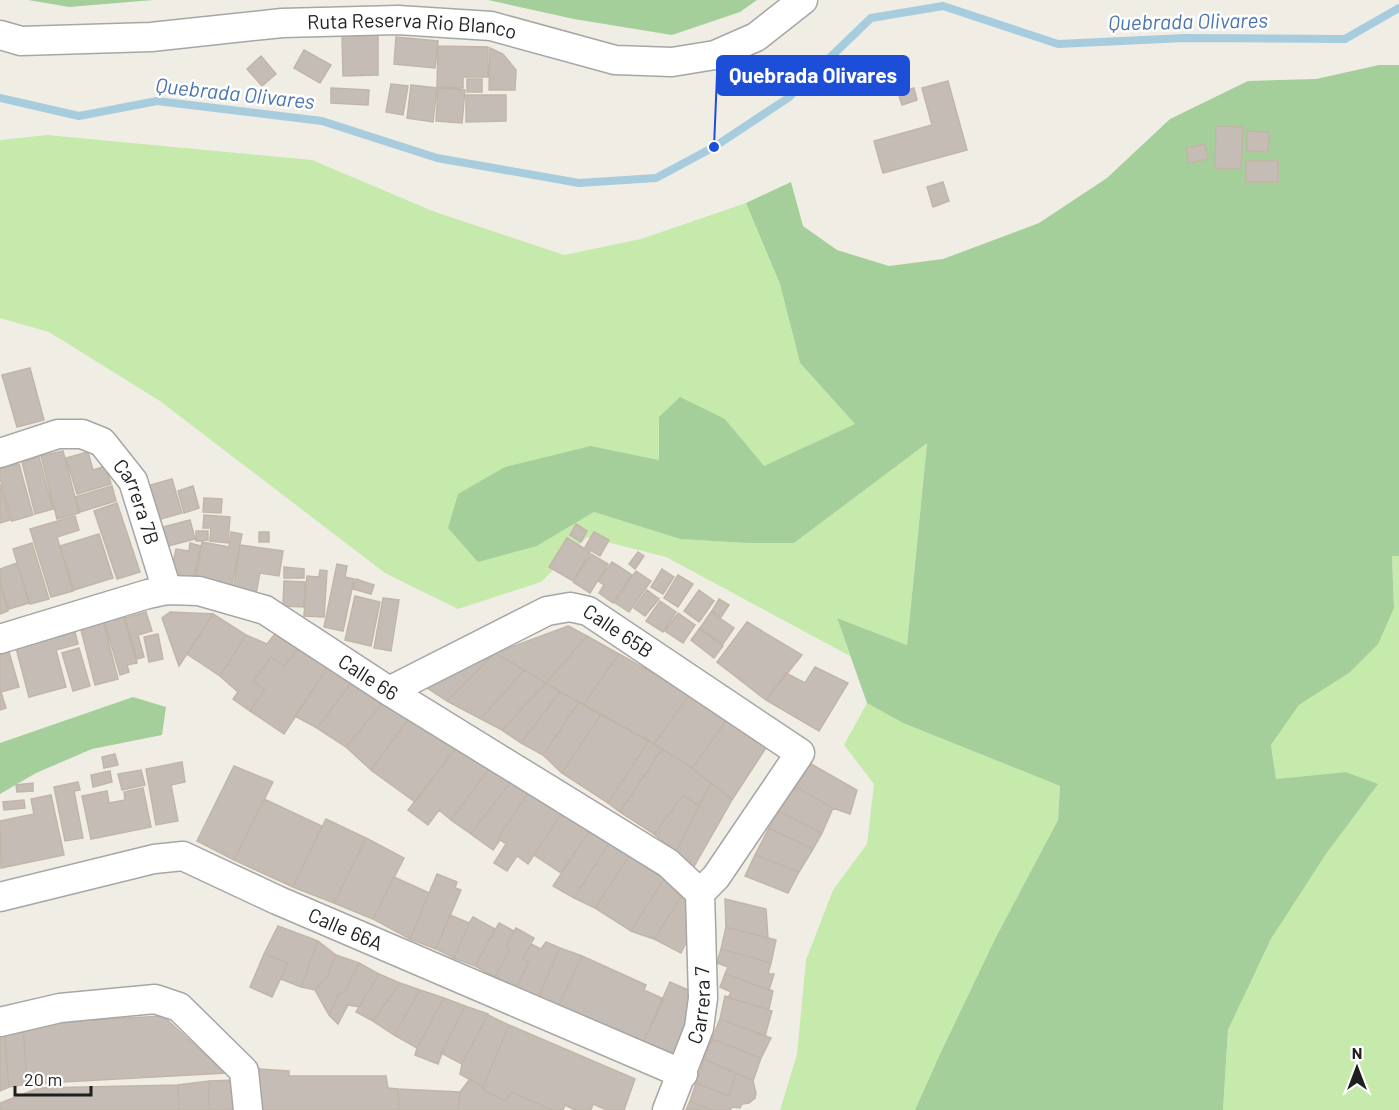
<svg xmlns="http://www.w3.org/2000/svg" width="1399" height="1110" font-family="Barlow,sans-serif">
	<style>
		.grass { fill: #c5eaab }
		.forest { fill: #a5cf9a }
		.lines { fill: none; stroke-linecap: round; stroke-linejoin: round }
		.stream { stroke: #a6ccde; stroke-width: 8 }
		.building { fill: #c5bdb5; stroke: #c2b5a8; stroke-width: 1.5 }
		.minor-casing { stroke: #a6a6a6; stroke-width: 31 }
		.minor { stroke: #fff; stroke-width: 28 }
		.labels { text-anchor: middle; stroke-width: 5; stroke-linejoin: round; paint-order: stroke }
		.street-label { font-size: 20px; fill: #1f1f1f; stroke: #fff }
		.water-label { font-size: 21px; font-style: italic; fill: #4b75b0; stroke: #fff }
		.leader { fill: none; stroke: #1d4ed8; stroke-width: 2 }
		.callout-dot { fill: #1d4ed8; stroke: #fff; stroke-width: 2 }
		.callout { fill: #1d4ed8; stroke: #1d4ed8; stroke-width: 2 }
		.callout-label { font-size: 21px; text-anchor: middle; font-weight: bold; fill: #fff }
	</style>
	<rect width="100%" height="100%" fill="#f0ede5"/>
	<path class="grass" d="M47,135L312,160L435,212L564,255L641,239L746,203L780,284L800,363L855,424L764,467L725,419L659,417V460L591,446L537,546L594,512L680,539L746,543H794L927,442L907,645L837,618L850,656L666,557L587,537L541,582L458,609L385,573L160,401L49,332L0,318V140Z
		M1392,556H1399V1110H1223L1228,1030L1271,939L1326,854L1377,784L1346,772L1276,779L1271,745L1299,705L1349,673L1394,608Z
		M867,703L903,723L1060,786L1058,820L996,937L940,1054L915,1110H780L797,1054L806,960L833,890L867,844L874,784L844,745Z"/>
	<path class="forest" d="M28,0H154L69,7Z
		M488,0H757L740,12L672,35L574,19Z
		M1379,65H1399V556H1392L1394,608L1378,644L1349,673L1299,705L1271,745L1276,779L1346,772L1378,784L1326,854L1271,939L1228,1030L1223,1110H915L940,1054L996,937L1058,820L1060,786L903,723L867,703L837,618L907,645L927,443L794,543H746L680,539L594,512L537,546L478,562L448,528L458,494L505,467L591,446L659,460V417L680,397L725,419L764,466L855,424L800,363L780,284L746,203L791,182L803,226L837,250L889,266L943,259L1039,223L1107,178L1170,119L1248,81L1316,79Z
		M133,697L166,707L162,735L92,749L36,773L0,794V743Z"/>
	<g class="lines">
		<path class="stream" d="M0,98L79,116L157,101L322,121L437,158L579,183L656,178L714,147L788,98L871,18L943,6L1058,44L1185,38L1345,39L1399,8"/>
	</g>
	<path class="building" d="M378,34V75L343,76L342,35Z
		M396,37L438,41L435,68L394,64Z
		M438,46L488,47V77H463V88L437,87Z
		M490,48L503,54L516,70L515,90H489Z
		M304,50L331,65L320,83L294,68Z
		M261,56L276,74L262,86L247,69Z
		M467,79H482V92H467Z
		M948,81L967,150L883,173L874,141L932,125L922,88Z
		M391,84L408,86L403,115L386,112Z
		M411,85L437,88L433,122L407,118Z
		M331,88L369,90L368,105L331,103Z
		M438,88L465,90L462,123L436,121Z
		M914,88L917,100L902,105L898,93Z
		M466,95H506V121L466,122Z
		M1216,126L1243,127L1241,169L1215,168Z
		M1247,131L1269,132L1268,152L1247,151Z
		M1205,144L1208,159L1189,163L1186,148Z
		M1246,161H1278V182H1246Z
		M943,182L949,201L933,207L927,187Z
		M30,368L44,420L17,427L2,375Z
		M63,451L79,513L57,519L41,456Z
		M88,452L93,470L106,466L111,484L77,494L66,458Z
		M39,457L53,509L35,514L22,462Z
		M19,464L33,515L12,521L0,478V469Z
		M172,479L182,513L157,520L147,486Z
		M0,484L10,520L0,523Z
		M112,486L116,501L80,512L75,497Z
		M193,486L199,508L184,513L178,491Z
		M204,498L222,499L221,513L203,512Z
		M117,503L140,572L117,579L94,511Z
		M204,515L230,517L228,543L210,541L211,528H203Z
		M75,516L79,530L57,537L73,591L51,597L30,529Z
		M190,520L195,539L168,546L163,527Z
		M576,524L587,531L581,542L570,535Z
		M196,531H208V540L196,541Z
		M231,532L242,534L231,589L195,582L202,542L229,547Z
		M259,532H269V542H259Z
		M594,532L609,540L600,556L585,547Z
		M99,534L113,578L74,590L60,546Z
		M567,538L590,552L573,581L549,567Z
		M32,543L49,599L30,604L13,549Z
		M190,543L201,546L193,582L170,578L176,549L189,551Z
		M240,545L283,551L279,576L260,573L256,594L233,591Z
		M638,552L644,556L635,569L629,564Z
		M591,554L608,564L590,593L573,582Z
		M612,562L632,575L613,603L599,593L604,585L598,581Z
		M17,563L29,603L9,609L0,580V569Z
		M337,564L347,566L345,577L354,579L343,631L324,627Z
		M284,567L304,569V578H284Z
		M662,569L674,577L663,594L651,587Z
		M320,570L327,571L324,617L304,616L307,576L319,577Z
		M636,571L651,581L629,612L614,602Z
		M678,575L693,584L678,607L664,598Z
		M356,579L374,585L371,594L353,589Z
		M284,581L305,582L304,607L283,606Z
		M0,582L8,611L0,614Z
		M647,590L659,599L645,616L634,608Z
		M699,590L714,601L699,622L684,611Z
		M355,596L380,602L371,646L345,640Z
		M383,598L399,600L391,651L374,648Z
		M719,599L729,605L721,617L712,611Z
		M660,601L676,612L663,632L646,621Z
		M146,612L152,631L138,635L144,657L137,659L125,618Z
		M170,612L213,614L179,666L162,618Z
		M711,612L734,628L723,644L700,628Z
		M678,613L695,625L683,643L665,631Z
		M213,614L246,635L220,676L187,654Z
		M123,615L137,663L127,665L129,672L120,675L104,620Z
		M103,620L118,679L95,685L80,626Z
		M747,622L802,655L766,700L717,662Z
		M568,626L587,636L546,683L495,653Z
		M699,629L723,646L714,658L691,640Z
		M278,630L300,646L284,666L271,657L253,681L265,690L250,711L233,699L238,692L220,676L246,635L267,644Z
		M75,632L78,644L56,650L66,687L29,697L16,648Z
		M158,634L163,659L149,662L144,637Z
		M587,636L619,654L583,705L546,683Z
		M300,646L330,664L284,734L250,711L265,690L253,681L271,657L284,666Z
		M79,648L90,686L73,691L62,653Z
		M9,652L19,687L1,692L6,708L0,710V655Z
		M495,653L524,670L481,719L447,701Z
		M619,654L690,694L654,744L583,705Z
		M491,657L447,701L421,684Z
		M330,664L357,675L317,728L295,716Z
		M815,667L848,683L819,731L766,700L786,673L805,683Z
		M524,670L546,683L502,730L481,719Z
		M357,675L389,695L346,747L317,728Z
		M546,683L560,692L521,743L502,730Z
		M560,692L579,702L543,755L521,743Z
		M690,694L726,721L692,768L654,744Z
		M389,695L414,712L371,770L346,747Z
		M579,702L601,714L562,773L543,755Z
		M414,712L459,744L415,802L371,770Z
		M601,714L649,741L608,803L562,773Z
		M726,721L771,740L732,800L692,768Z
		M649,741L662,749L620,812L608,803Z
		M459,744L490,767L451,820L439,810L428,825L408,810Z
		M662,749L692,768L711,783L699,806L683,795L654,834L620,812Z
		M115,754L118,765L104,768L102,757Z
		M182,762L185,782L171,785L178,821L156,825L146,769Z
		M811,764L857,790L850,814L833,808L796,787Z
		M234,766L273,782L234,860L197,841Z
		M490,767L512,780L471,834L451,820Z
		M141,770L145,785L122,790L118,774Z
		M110,771L112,782L93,787L91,775Z
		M512,780L529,792L498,838L500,840L493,850L471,834Z
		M78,782L80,790L74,791L83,838L65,841L54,787Z
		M33,783V791L17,792L16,785Z
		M711,783L732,800L692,870L676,852Z
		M796,787L833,808L822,833L778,811Z
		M143,788L151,827L91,839L82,796L107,791L109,803L125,800L124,792Z
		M529,792L562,813L528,864L517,856L507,871L494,863L506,844L498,838Z
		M51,795L64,855L1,868L0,821L34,814L31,799Z
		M683,795L699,806L676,852L654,834Z
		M264,799L322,826L293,887L234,860Z
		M24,800L25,808L4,810L3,802Z
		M778,811L822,833L813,849L769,828Z
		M562,813L590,830L561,873L534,855Z
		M326,819L366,838L334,903L293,887Z
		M769,828L813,849L799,872L755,855Z
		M590,830L609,843L574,898L553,886Z
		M366,838L404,858L373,919L334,903Z
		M609,843L629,856L595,908L574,898Z
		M755,855L799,872L788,893L745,876Z
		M629,856L664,879L631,931L595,908Z
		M437,874L457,882L455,888L461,890L436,949L410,939Z
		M394,877L429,893L410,939L373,919Z
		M664,879L681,897L654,939L631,931Z
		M681,897L694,904L698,918L681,953L654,939Z
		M725,899L766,909L768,938L726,927Z
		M450,915L469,923L454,958L436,949Z
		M473,917L495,929L475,966L454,958L469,923Z
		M499,923L514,931L506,947L510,949L495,977L475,966Z
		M278,926L318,941L301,987L281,979L288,963L264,954Z
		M726,927L776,940L771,963L721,949Z
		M516,928L534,938L523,959L529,962L516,987L495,977L510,949L506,947Z
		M318,941L336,955L327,977L315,990L301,987Z
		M546,942L560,948L538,998L516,987L529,962L523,959L531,944L541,949Z
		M560,948L582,956L557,1009L538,998Z
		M721,949L771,963L768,974H774L769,990L725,974L728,967L717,963Z
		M264,954L288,963L272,997L250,987Z
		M336,955L359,963L344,993L339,994L329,1015L315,990L327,977Z
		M582,956L646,985L644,990L664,999L641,1047L557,1009Z
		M359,963L379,974L359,1007L348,1005L338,1024L329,1015L339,994L344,993Z
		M379,974L400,983L373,1021L356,1012Z
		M725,974L773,991L769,1009L728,998L731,992L720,987Z
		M670,982L695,993L678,1066L641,1047Z
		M400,983L420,990L394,1035L373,1021Z
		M420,990L444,998L417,1048L394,1035Z
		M725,996L772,1011L765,1036L720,1019Z
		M444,998L465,1006L444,1048L438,1064L415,1055L417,1048Z
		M465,1006L488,1014L462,1064L441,1053Z
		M488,1015L509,1025L483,1087L460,1074L462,1064Z
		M163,1016L225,1073L27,1084L23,1024Z
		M720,1019L771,1038L761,1058L712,1039Z
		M23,1024L27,1084L9,1087L4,1028Z
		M509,1025L635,1079L624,1110H607L593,1104L591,1110H575L565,1105L563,1110H552L512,1092L505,1101L485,1091L483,1087Z
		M4,1028L9,1087L0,1091V1029Z
		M712,1039L761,1058L753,1081L704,1059Z
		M704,1059L736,1073L729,1096L696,1083Z
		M259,1069L289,1071V1076H386L388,1088L398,1089L399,1110H257Z
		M736,1073L753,1081L756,1093L755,1098L749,1103L742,1104L740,1108L732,1107L730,1110H712L690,1101L696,1083L729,1096Z
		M470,1079L483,1087L485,1091L505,1101L512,1092L552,1110H458L460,1092Z
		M238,1080L239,1110H209V1081Z
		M209,1081V1110H179L178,1085Z
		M178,1085L179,1110H0V1103L39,1088Z
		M398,1089L460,1092L458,1110H399Z
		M690,1101L712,1110H686Z"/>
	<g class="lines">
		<defs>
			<g id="minor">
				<path id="s1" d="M0,35L21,41L151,37L282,23L398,20L491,26L615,60L672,62L715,55L756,37L803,0"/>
				<path id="s2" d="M0,453L58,434H82L102,442L133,481L167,590"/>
				<path id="s3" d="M0,639L148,594L167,590L199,591L265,610L389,691L668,863L700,893"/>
				<path id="s4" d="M389,691L547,611L570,607L588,611L800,753L716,877L700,893"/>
				<path id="s5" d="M0,897L154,859L183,856L277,900L683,1074"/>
				<path d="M0,1022L60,1008L155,999L179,1007L244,1071L248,1110"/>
				<path id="s6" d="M667,1110L699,1028L703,998L700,893"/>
			</g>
		</defs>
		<use href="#minor" class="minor-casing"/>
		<use href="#minor" class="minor"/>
	</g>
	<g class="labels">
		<g class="street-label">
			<text dy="7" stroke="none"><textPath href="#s1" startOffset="414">Ruta Reserva Rio Blanco</textPath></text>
			<text dy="7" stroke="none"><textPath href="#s2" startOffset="177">Carrera 7B</textPath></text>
			<text dy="7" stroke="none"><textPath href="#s4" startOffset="255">Calle 65B</textPath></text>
			<text dy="7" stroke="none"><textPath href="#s3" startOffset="398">Calle 66</textPath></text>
			<text dy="7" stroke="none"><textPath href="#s5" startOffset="366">Calle 66A</textPath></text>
			<text dy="7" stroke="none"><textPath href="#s6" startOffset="111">Carrera 7</textPath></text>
		</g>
		<g class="water-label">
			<text transform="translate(1188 22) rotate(-1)" y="7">Quebrada Olivares</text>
			<text transform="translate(235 94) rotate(6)" y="7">Quebrada Olivares</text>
		</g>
	</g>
	<path class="leader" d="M714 147L717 75"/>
	<circle class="callout-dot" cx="714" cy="147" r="6"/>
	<rect class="callout" x="717" y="56" width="192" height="39" rx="6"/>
	<g class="callout-label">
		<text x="813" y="83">Quebrada Olivares</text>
	</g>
	<g transform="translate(1357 1068)" stroke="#ffffff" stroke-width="4.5" paint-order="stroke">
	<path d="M0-4.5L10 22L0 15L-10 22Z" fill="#1f1f1f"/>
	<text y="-9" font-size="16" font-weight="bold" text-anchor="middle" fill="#1f1f1f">N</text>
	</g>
	<path d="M15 1086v9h76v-9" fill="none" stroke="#1f1f1f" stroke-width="3"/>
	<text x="24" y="1086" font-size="18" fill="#1f1f1f" stroke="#ffffff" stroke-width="4.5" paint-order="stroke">20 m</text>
</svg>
